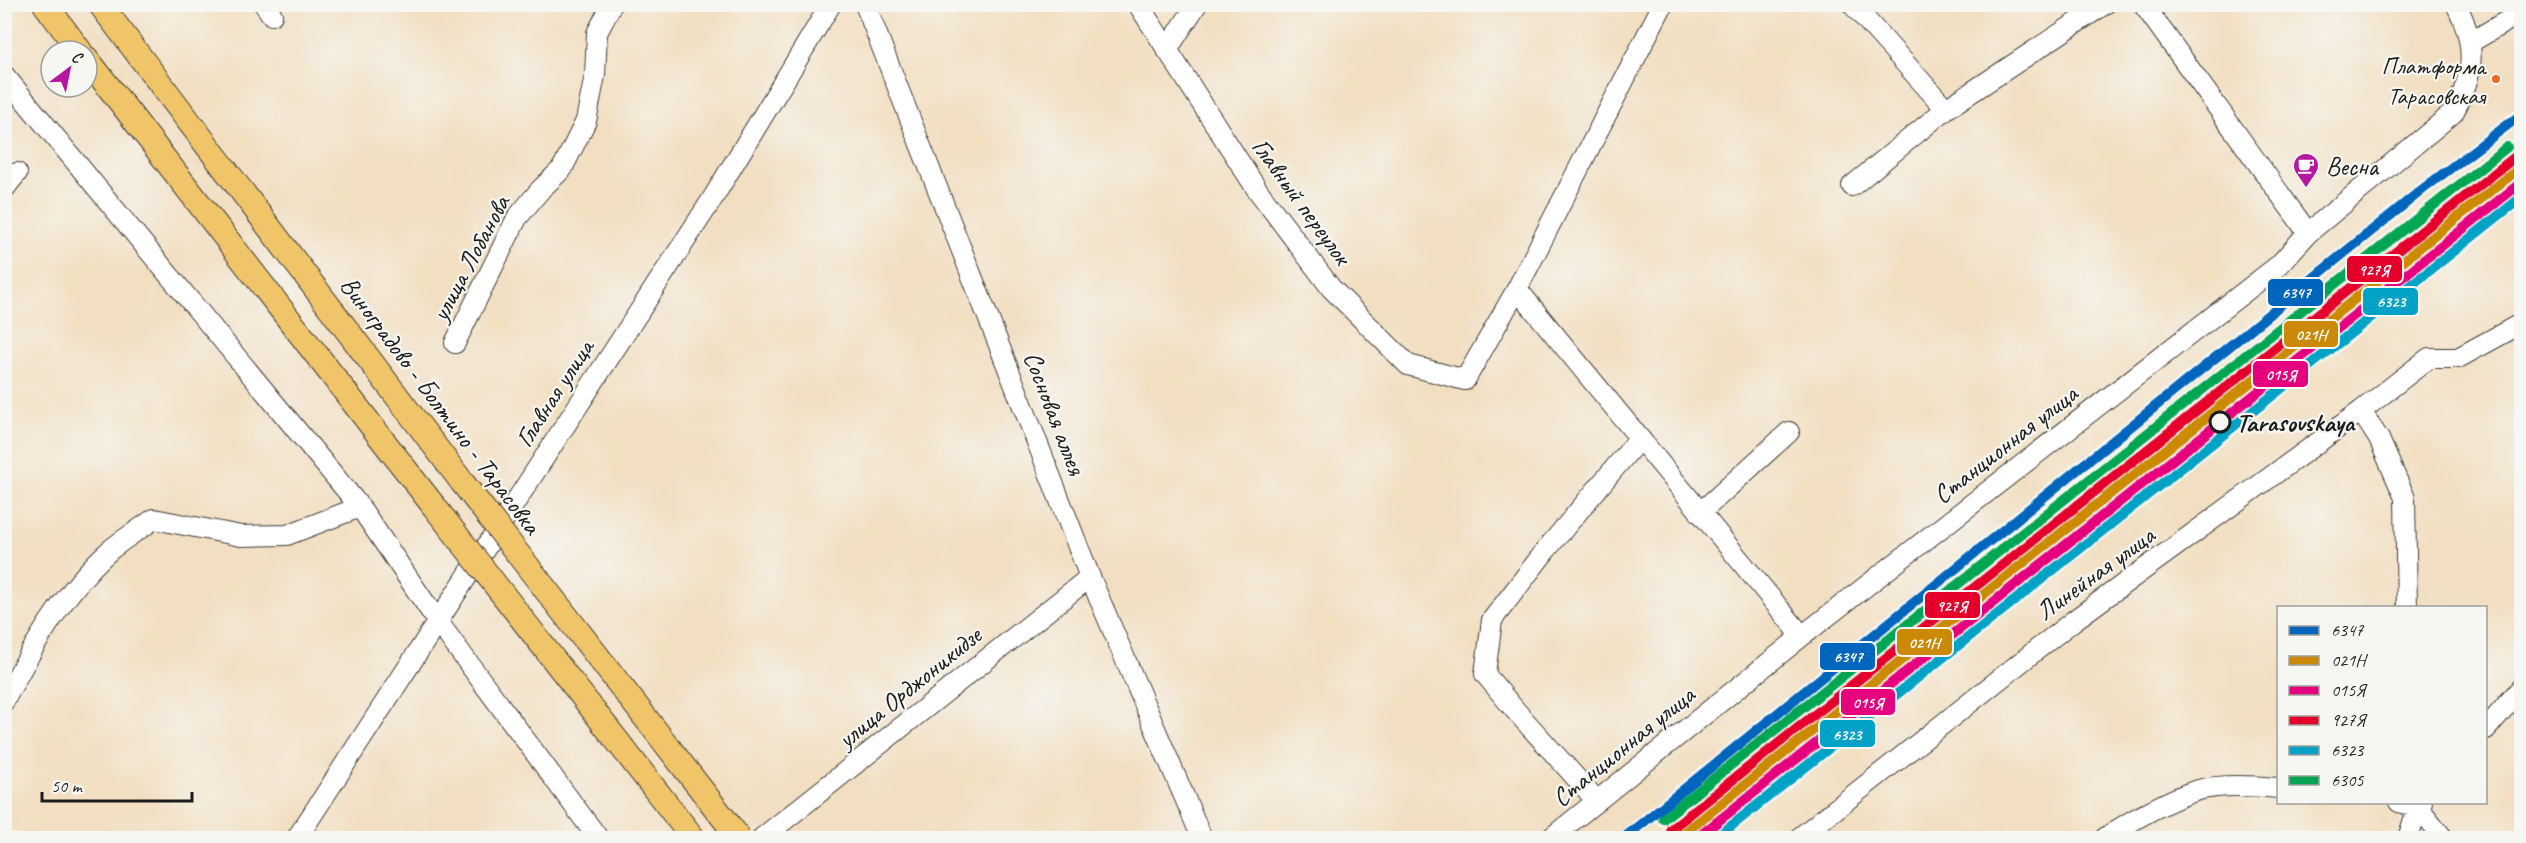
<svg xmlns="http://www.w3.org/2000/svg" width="2526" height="843" font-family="Caveat,sans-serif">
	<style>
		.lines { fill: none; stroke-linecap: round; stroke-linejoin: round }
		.minor-casing { stroke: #3c3935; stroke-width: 22 }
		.major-casing { stroke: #3c3935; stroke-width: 26 }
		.minor { stroke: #fff; stroke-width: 20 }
		.major { stroke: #f0c469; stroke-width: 24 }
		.major-bridge-casing { stroke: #3c3935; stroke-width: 26; stroke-linecap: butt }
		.major-bridge { stroke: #f0c469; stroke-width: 24 }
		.rail-1-casing { stroke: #f6f6f2; stroke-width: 15 }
		.rail-2-casing { stroke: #f6f6f2; stroke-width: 15 }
		.rail-3-casing { stroke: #f6f6f2; stroke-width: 15 }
		.rail-4-casing { stroke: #f6f6f2; stroke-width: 15 }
		.rail-5-casing { stroke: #f6f6f2; stroke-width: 15 }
		.rail-6-casing { stroke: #f6f6f2; stroke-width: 15 }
		.rail-1 { stroke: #0065bd; stroke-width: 10 }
		.rail-2 { stroke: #cb8a06; stroke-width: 10 }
		.rail-3 { stroke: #e5007d; stroke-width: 10 }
		.rail-4 { stroke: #e4002b; stroke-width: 10 }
		.rail-5 { stroke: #01a2c5; stroke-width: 10 }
		.rail-6 { stroke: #00a651; stroke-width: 10 }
		.bus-dot { fill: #f26522; stroke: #f6f6f2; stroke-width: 2 }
		.stop-dot { fill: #f6f6f2; stroke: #1c1c1c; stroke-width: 3 }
		.labels { text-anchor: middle; stroke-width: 4.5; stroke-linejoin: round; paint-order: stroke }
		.bus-label { font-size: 24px; fill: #1c1c1c; stroke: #f6f6f2; text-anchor: end }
		.poi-label { font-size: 26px; fill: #1c1c1c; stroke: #f6f6f2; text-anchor: start }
		.street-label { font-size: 26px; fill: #1c1c1c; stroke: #f6f6f2 }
		.stop-label { font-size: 26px; font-weight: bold; fill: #1c1c1c; stroke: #f6f6f2; text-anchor: start }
		.line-badge { stroke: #f6f6f2; stroke-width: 2 }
		.badge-label { font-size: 16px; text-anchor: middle; font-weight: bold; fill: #fff }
	</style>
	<rect width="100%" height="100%" fill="#f6f6f2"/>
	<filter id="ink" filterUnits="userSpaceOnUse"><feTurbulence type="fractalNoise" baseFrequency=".0167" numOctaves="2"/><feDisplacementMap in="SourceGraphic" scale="12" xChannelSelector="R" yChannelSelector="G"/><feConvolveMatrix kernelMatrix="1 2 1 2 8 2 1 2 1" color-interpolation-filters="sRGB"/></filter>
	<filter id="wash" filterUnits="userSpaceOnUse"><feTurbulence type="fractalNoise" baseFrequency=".008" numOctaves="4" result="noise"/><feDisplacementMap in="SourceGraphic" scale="24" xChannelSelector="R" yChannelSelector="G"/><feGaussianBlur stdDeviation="1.35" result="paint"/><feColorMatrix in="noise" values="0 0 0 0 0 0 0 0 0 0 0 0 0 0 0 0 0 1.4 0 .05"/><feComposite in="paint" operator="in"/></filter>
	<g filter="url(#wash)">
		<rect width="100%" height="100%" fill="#f2dfc2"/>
	</g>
	<g filter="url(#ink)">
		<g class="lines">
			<defs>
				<path id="minor" d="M264,4L272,15
					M865,4L1090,577L1202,838
					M1138,4L1256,188L1331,288L1408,365L1465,380L1517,289L1663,4
					M1852,4L1946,109
					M2143,4L2308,233
					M2471,42L2522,12
					M1167,50L1197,4
					M4,75L360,507L438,622L598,838
					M1852,186L1946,109L2105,4
					M4,189L17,173
					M1517,289L1802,636
					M455,343L517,218L541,189L562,169L586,121L595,75L597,33L612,4
					M2361,411L2379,439L2405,498L2407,608
					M1700,513L1789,432
					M4,701C32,648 64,591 109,551C123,539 140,529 154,519L241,536L287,535L360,507
					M2486,729L2522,687
					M1597,801L1515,710L1485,674L1492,620L1546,550L1639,439
					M2399,802L2418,807L2422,802
					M2418,807L2443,838
					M297,838L711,201L831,4
					M762,838L1090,577
					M1551,838L1802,636L2279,265L2308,233L2453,113C2475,74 2477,45 2456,4
					M1799,838L2073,621L2361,411L2429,358H2458L2522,323
					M2105,838C2132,820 2163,802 2195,791C2217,784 2256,786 2278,788
					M2408,838L2418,807"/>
				<path id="major" d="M45,4L80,51
					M100,4L462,482
					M87,59L433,505"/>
			</defs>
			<use href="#minor" class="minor-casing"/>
			<use href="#major" class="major-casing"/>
			<use href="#minor" class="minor"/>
			<use href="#major" class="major"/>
			<defs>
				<path id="major-bridge" d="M462,482L739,838
					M433,505L693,838"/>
			</defs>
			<use href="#major-bridge" class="major-bridge-casing"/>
			<use href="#major-bridge" class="major-bridge"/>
			<defs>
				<path id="rail-1" d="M1624,838L2423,189L2522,114"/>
				<path id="rail-2" d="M1678,838L2522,166"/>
				<path id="rail-3" d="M1697,838L2522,182"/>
				<path id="rail-4" d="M1671,829L2515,157"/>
				<path id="rail-5" d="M1716,838L2522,197"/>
				<path id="rail-6" d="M1663,819L2507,147"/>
			</defs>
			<use href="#rail-1" class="rail-1-casing"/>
			<use href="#rail-2" class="rail-2-casing"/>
			<use href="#rail-3" class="rail-3-casing"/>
			<use href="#rail-4" class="rail-4-casing"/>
			<use href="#rail-5" class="rail-5-casing"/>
			<use href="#rail-6" class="rail-6-casing"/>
			<use href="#rail-1" class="rail-1"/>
			<use href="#rail-2" class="rail-2"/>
			<use href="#rail-3" class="rail-3"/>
			<use href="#rail-4" class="rail-4"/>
			<use href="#rail-5" class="rail-5"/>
			<use href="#rail-6" class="rail-6"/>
		</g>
	</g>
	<defs>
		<symbol id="cafe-pin" viewBox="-11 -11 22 30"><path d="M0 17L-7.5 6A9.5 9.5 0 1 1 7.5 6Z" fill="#b5179e" stroke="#f6f6f2"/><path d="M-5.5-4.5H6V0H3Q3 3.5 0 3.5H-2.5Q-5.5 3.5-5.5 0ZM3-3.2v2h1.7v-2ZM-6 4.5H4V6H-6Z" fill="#fff"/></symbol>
	</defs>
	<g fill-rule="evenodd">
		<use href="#cafe-pin" x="2291" y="151" width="30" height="40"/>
	</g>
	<circle class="bus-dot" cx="2496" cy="79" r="5"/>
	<circle class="stop-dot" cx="2220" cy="422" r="10"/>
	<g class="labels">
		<g class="bus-label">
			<text x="2485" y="74">Платформа<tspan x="2485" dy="30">Тарасовская</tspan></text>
		</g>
		<g class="poi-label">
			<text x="2326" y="175">Весна</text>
		</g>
		<g class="street-label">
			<text transform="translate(1302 201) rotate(54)" y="9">Главный переулок</text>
			<text transform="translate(470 258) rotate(-62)" y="9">улица Лобанова</text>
			<text transform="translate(554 393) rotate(-57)" y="9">Главная улица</text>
			<text transform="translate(441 405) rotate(53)" y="9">Виноградово - Болтино - Тарасовка</text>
			<text transform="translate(1055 413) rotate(69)" y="9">Сосновая аллея</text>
			<text transform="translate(2005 444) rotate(-38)" y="9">Станционная улица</text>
			<text transform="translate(2095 573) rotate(-36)" y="9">Линейная улица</text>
			<text transform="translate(909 687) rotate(-39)" y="9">улица Орджоникидзе</text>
			<text transform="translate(1623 746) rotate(-39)" y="9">Станционная улица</text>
		</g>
		<g class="stop-label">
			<text x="2236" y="431">Tarasovskaya</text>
		</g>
	</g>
	<g class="line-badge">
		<rect x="2346" y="255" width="57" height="28" rx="6" fill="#e4002b"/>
		<rect x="2267" y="278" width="57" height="29" rx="6" fill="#0065bd"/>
		<rect x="2362" y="287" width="57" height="29" rx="6" fill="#01a2c5"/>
		<rect x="2283" y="320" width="56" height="28" rx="6" fill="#cb8a06"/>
		<rect x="2252" y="360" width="57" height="28" rx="6" fill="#e5007d"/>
		<rect x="1924" y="591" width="57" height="28" rx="6" fill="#e4002b"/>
		<rect x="1896" y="628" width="57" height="28" rx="6" fill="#cb8a06"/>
		<rect x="1819" y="642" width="57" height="29" rx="6" fill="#0065bd"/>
		<rect x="1840" y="688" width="56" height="28" rx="6" fill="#e5007d"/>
		<rect x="1819" y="719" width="57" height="29" rx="6" fill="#01a2c5"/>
	</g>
	<g class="badge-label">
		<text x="2374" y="275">927Я</text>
		<text x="2296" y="298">6347</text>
		<text x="2391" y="307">6323</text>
		<text x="2311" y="340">021Н</text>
		<text x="2281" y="380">015Я</text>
		<text x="1952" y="611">927Я</text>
		<text x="1924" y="648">021Н</text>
		<text x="1848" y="662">6347</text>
		<text x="1868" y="708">015Я</text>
		<text x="1847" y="740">6323</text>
	</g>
	<rect width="2526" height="843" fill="none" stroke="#f6f6f2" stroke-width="24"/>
	<rect x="2277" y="606" width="210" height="198" fill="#f6f6f2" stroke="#9f9f9c" stroke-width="1.5"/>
	<rect x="2289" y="626" width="30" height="9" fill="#0065bd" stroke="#9f9f9c" stroke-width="1.5"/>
	<text x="2331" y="636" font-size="18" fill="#1c1c1c">6347</text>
	<rect x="2289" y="656" width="30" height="9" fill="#cb8a06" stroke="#9f9f9c" stroke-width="1.5"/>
	<text x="2331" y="666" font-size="18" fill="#1c1c1c">021Н</text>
	<rect x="2289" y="686" width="30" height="9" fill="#e5007d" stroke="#9f9f9c" stroke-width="1.5"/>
	<text x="2331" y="696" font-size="18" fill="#1c1c1c">015Я</text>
	<rect x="2289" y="716" width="30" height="9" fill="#e4002b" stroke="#9f9f9c" stroke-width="1.5"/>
	<text x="2331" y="726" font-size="18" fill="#1c1c1c">927Я</text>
	<rect x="2289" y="746" width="30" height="9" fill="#01a2c5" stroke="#9f9f9c" stroke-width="1.5"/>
	<text x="2331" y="756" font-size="18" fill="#1c1c1c">6323</text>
	<rect x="2289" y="776" width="30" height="9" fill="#00a651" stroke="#9f9f9c" stroke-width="1.5"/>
	<text x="2331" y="786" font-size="18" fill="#1c1c1c">6305</text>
	<g transform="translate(69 69) rotate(32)"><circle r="28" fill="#f6f6f2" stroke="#9f9f9c" stroke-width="1.5"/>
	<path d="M0-4.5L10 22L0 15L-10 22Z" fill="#b5179e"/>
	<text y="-9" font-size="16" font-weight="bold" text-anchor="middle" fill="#1c1c1c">С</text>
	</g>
	<path d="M42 792v9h150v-9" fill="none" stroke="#1c1c1c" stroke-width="3"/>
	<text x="51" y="792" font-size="18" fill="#1c1c1c" stroke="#f6f6f2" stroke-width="4.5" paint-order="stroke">50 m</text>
</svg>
